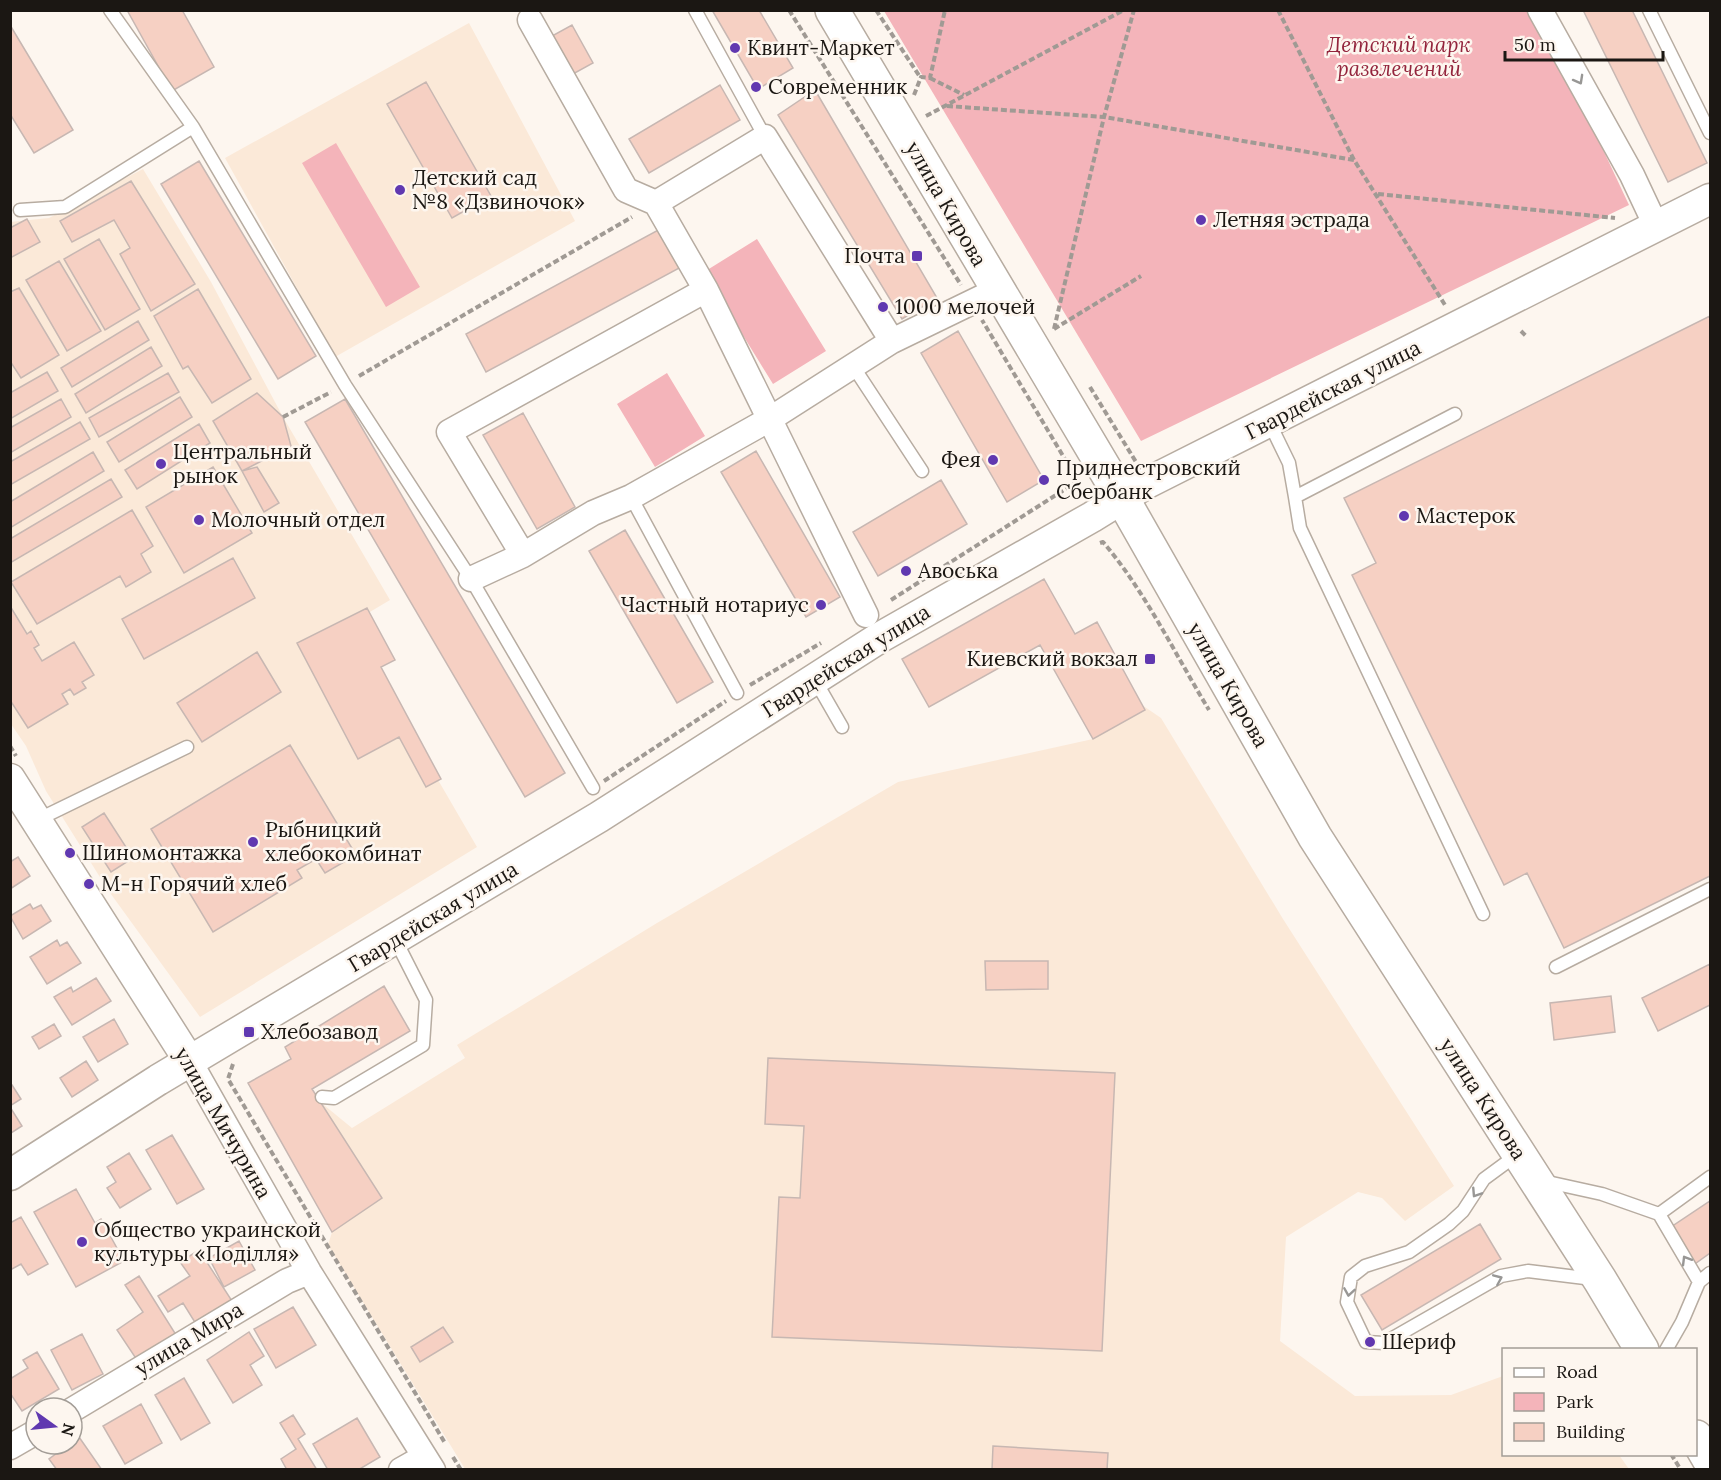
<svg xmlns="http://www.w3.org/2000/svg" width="1721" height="1480" font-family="Lora,serif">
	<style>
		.built { fill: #fbe9d8 }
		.green { fill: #f4b4ba }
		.building { fill: #f6d0c3; stroke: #c7b7b2; stroke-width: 1.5 }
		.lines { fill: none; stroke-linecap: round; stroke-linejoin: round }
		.service-casing { stroke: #b7aca1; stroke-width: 15 }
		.minor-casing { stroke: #b7aca1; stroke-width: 27 }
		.tertiary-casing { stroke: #b7aca1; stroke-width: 33 }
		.secondary-casing { stroke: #b7aca1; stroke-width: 36 }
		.path { stroke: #a09a94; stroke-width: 4; stroke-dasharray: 6 3; stroke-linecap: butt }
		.service { stroke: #fff; stroke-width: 12 }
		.minor { stroke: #fff; stroke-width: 24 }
		.tertiary { stroke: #fff; stroke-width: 30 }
		.secondary { stroke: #fff; stroke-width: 33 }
		.oneway { stroke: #989795 }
		.poi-dot { fill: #6038b0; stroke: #fdf6ef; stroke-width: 2 }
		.labels { text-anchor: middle; stroke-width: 5; stroke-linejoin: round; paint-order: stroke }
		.park-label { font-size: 21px; font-style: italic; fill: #93243c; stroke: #fdf6ef }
		.poi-label { font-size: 21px; fill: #1b1713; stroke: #fdf6ef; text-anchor: start }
		.street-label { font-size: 21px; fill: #1b1713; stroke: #fdf6ef }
	</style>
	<rect width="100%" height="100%" fill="#fdf6ef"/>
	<path class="built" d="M469,23L575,221L335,357L225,158Z
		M143,169L211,282L283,417L390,600L348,625L477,847L200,1017L108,890L46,791L26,746L11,724L10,222L49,218Z
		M1142,705L1161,718L1283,919L1454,1186L1405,1221L1382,1198L1358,1192L1286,1237L1280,1341L1355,1396L1451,1395L1503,1376L1504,1454L1619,1455L1629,1469H465L328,1245L332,1232L381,1198L319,1101L352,1128L465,1058L457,1045L657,923L898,782L1093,739L1145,710Z"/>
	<path class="green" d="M884,11H1538L1629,205L1141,441Z
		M336,143L420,287L386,307L302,163Z
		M757,239L826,351L773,384L704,272Z
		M667,373L705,436L655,467L617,404Z"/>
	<path class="building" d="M127,10H182L214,67L172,91Z
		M712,10H759L793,68L758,89Z
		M1583,10H1632L1707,163L1668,182Z
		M10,25L73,130L34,153L10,114Z
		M572,25L593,63L573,74L552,36Z
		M426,82L491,196L452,218L387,104Z
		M720,85L740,120L649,173L629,139Z
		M815,90L937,298L902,319L778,115Z
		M199,161L316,356L278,379L161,184Z
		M131,181L195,284L151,311L120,254L130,248L114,220L72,242L60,221Z
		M27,219L40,242L10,258V228Z
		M662,228L683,266L486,372L466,334Z
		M99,239L140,309L105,330L64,259Z
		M59,261L101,331L67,351L26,280Z
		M19,288L59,355L21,378L10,361V292Z
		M198,289L251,379L212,403L188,366L183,369L154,316Z
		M1710,316V876L1564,948L1527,873L1504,885L1352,575L1376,563L1344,498Z
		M138,321L149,340L72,387L61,368Z
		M958,331L1044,480L1007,502L921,353Z
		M151,347L162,366L86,413L75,394Z
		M47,372L58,391L10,419V393Z
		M168,373L179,392L99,437L89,418Z
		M257,393L283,417L291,446L242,471L213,421Z
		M180,397L192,417L119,462L107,442Z
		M61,399L71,417L10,453V428Z
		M345,399L565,773L525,797L305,422Z
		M523,413L575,507L537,529L483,435Z
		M80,422L90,439L10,485V462Z
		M199,424L210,443L137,489L125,470Z
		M756,451L840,597L806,617L721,472Z
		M93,452L104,471L10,528V502Z
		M213,467L252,533L184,573L146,507Z
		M257,467L279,503L264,512L242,471Z
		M111,479L122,497L10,563V539Z
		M941,480L967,524L878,576L853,532Z
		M132,510L153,546L141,554L151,572L126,587L120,576L37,624L11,582Z
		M625,530L713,682L677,703L589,551Z
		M233,558L255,598L144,659L122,619Z
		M1044,579L1075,634L1097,622L1145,710L1093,739L1040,645L929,707L902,659Z
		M10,606L27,634L31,631L39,645L34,648L42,661L74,642L94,675L82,682L86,688L74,695L70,689L62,694L68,704L28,728L10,700Z
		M367,608L395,660L381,667L441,779L426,787L399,737L358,759L297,643Z
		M257,652L281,692L202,742L177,703Z
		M290,745L356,855L325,873L316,859L297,870L302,878L213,932L151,829Z
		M104,813L133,858L111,872L82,827Z
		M18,857L30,876L10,889V862Z
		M30,904L33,909L41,905L51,921L23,939L10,916Z
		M57,940L60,946L67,942L81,963L47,984L30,957Z
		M985,961H1048V989L986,990Z
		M1710,964V1005L1658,1031L1642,998Z
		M96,978L111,1001L72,1025L54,997L71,987L73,992Z
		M384,986L410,1031L312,1089L382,1198L332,1232L248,1083L291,1059L285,1047Z
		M1611,996L1615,1032L1554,1040L1550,1003Z
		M114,1019L128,1044L98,1062L83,1037Z
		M54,1024L61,1036L39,1049L32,1037Z
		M768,1058L1115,1073L1102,1351L772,1337L779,1197L800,1198L804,1126L765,1124Z
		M86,1061L98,1080L72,1097L60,1078Z
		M12,1085L21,1099L10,1106V1086Z
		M10,1107L22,1126L11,1133L10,1132Z
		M172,1135L204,1189L177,1204L146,1150Z
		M129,1153L151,1189L120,1208L107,1188L116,1182L107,1167Z
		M76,1189L95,1223L101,1219L124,1261L76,1287L34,1212Z
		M1710,1201V1253L1692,1266L1668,1229Z
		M21,1217L48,1264L28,1275L21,1264L12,1269L10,1266V1223Z
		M1480,1224L1501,1259L1382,1330L1361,1295Z
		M239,1241L255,1270L224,1287L209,1258Z
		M199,1250L232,1301L196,1324L183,1303L168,1312L158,1296L190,1276L180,1262Z
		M139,1276L178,1338L139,1363L117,1330L143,1312L125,1285Z
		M293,1307L316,1345L276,1368L254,1329Z
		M443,1327L453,1342L420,1362L411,1347Z
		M249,1332L264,1356L250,1365L262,1385L233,1403L207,1360Z
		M82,1334L103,1374L72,1390L51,1350Z
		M37,1352L59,1389L22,1411L10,1393V1379L28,1368L23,1360Z
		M184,1378L210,1423L181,1440L155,1395Z
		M141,1404L162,1443L125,1464L103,1426Z
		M293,1415L305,1434L298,1439L317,1470H287L281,1459L296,1449L280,1423Z
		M357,1418L380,1457L358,1470H328L313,1444Z
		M79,1437L102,1470H57L49,1459Z
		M993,1446L1108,1453L1107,1470H992Z"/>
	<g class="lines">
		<defs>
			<path id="service" d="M695,10L765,137
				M1649,10L1710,133
				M193,127L345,385L471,579L593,788
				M20,210L65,207L193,127L110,10
				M853,366L922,471
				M1269,422L1289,463L1295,497L1455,414
				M631,497L737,693
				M1295,497L1300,528L1483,914
				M815,680L842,727
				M37,820L187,747
				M1556,967L1710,889
				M322,1097L334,1098L423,1045L426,1000L396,941
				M1518,1154L1484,1179L1463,1211L1449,1224L1409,1252L1365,1266L1351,1277L1347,1302L1366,1342L1384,1343L1501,1276L1528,1271L1593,1279
				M1543,1181L1602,1194L1659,1214L1699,1282L1682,1322L1666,1350
				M1659,1214L1710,1177
				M1699,1282L1710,1273"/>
			<path id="minor" d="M1540,10L1632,175L1656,226
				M530,20L626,190L656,203L765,137L892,341
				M656,203L706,290L866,615
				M523,555L449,432L706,290
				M471,579L523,555L593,513L631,497L770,419L892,341L997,290
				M190,1062L309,1272L433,1470
				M72,1410L287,1281L309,1272
				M10,1447L36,1432
				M401,1470L424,1457"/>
			<path id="tertiary" d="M10,779L190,1062
				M10,1175L158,1080L599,817L879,638L1092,517L1147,483L1710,199"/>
			<path id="secondary" d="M832,10L1122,498L1315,837L1600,1280L1642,1350
				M1696,1437L1710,1461"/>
		</defs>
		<use href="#service" class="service-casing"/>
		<use href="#minor" class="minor-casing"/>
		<use href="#tertiary" class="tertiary-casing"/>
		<use href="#secondary" class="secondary-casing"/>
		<path class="path" d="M789,10L961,285
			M876,10L920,77
			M1278,10L1354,160L1445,305
			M930,78L964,95
			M914,95L921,77L930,78L945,10
			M947,106L1104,117L1354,160
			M926,116L1124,10
			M1378,194L1615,218
			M1054,329L1104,117L1134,10
			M1054,329L1141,276
			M1521,331L1527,337
			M359,376L632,217
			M1090,387L1136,462
			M283,417L331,392
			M1100,543L1103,542C1145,591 1175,654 1209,710
			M891,600L1078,481L982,320
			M750,685L821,643
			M10,746L16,756
			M604,781L726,701
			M233,1064L228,1079L445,1443
			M1671,1454L1681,1470
			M453,1457L461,1470"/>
		<use href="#service" class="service"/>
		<use href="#minor" class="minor"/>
		<use href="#tertiary" class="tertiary"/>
		<use href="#secondary" class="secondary"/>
	</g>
	<defs><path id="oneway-chevron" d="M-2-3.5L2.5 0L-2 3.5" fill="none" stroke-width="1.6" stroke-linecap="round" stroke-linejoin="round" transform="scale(1.5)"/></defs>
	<g class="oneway">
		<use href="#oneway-chevron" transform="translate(1579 80) rotate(61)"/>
		<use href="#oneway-chevron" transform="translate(1476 1193) rotate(123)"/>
		<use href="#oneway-chevron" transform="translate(1686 1260) rotate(-121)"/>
		<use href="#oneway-chevron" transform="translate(1498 1279) rotate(-23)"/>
		<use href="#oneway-chevron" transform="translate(1349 1292) rotate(99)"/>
	</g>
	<g class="poi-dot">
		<circle cx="735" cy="48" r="6"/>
		<circle cx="756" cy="87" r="6"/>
		<circle cx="400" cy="190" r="6"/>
		<circle cx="1201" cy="220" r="6"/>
		<rect x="911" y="250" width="12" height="12" rx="3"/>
		<circle cx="883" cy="307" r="6"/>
		<circle cx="993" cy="460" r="6"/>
		<circle cx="161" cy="464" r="6"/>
		<circle cx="1044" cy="480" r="6"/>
		<circle cx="1404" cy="516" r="6"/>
		<circle cx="199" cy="520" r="6"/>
		<circle cx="906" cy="571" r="6"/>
		<circle cx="821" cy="605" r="6"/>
		<rect x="1144" y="653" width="12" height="12" rx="3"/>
		<circle cx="253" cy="842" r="6"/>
		<circle cx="70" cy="853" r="6"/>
		<circle cx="89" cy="884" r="6"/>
		<rect x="243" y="1026" width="12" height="12" rx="3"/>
		<circle cx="82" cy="1242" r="6"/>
		<circle cx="1370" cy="1342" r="6"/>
	</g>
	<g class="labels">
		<g class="park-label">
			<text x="1399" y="52">Детский парк<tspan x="1399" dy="24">развлечений</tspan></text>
		</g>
		<g class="poi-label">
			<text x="747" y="55">Квинт-Маркет</text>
			<text x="768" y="94">Современник</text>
			<text x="412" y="185">Детский сад<tspan x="412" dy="24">№8 «Дзвиночок»</tspan></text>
			<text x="1213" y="227">Летняя эстрада</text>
			<text x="905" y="263" text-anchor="end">Почта</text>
			<text x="895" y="314">1000 мелочей</text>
			<text x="173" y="459">Центральный<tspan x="173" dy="24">рынок</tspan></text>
			<text x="981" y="467" text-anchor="end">Фея</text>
			<text x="1056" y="475">Приднестровский<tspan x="1056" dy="24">Сбербанк</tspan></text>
			<text x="1416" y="523">Мастерок</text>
			<text x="211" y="527">Молочный отдел</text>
			<text x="918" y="578">Авоська</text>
			<text x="809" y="612" text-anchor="end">Частный нотариус</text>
			<text x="1138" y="666" text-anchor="end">Киевский вокзал</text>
			<text x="265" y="837">Рыбницкий<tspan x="265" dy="24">хлебокомбинат</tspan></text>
			<text x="82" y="860">Шиномонтажка</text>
			<text x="101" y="891">М-н Горячий хлеб</text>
			<text x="261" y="1039">Хлебозавод</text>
			<text x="94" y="1237">Общество украинской<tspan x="94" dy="24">культуры «Поділля»</tspan></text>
			<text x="1382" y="1349">Шериф</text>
		</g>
		<g class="street-label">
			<text transform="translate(946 204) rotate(60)" y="7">улица Кирова</text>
			<text transform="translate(1333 390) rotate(-27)" y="7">Гвардейская улица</text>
			<text transform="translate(846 661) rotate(-32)" y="7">Гвардейская улица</text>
			<text transform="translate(1228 685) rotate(60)" y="7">улица Кирова</text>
			<text transform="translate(433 917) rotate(-31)" y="7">Гвардейская улица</text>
			<text transform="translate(1483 1099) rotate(57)" y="7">улица Кирова</text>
			<text transform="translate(223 1123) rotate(60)" y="7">улица Мичурина</text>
			<text transform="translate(189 1339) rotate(-31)" y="7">улица Мира</text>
		</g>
	</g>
	<rect width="1721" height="1480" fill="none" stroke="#1b1713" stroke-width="24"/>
	<rect x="1502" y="1348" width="195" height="108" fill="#fdf6ef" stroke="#a39d97" stroke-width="1.5"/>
	<rect x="1514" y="1368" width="30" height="9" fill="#ffffff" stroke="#a39d97" stroke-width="1.5"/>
	<text x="1556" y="1378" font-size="18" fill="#1b1713">Road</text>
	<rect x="1514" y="1393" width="30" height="18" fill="#f4b4ba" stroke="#a39d97" stroke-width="1.5"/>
	<text x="1556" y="1408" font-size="18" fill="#1b1713">Park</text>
	<rect x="1514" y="1423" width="30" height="18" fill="#f6d0c3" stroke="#a39d97" stroke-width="1.5"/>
	<text x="1556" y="1438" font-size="18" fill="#1b1713">Building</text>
	<g transform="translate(54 1426) rotate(105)"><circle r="28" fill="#fdf6ef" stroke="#a39d97" stroke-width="1.5"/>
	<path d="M0-4.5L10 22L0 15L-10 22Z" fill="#6038b0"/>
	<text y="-9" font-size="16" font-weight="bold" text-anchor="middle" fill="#1b1713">N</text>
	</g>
	<path d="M1505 51v9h158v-9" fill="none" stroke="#1b1713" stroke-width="3"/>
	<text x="1514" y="51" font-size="18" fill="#1b1713" stroke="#fdf6ef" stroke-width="4.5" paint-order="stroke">50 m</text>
</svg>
